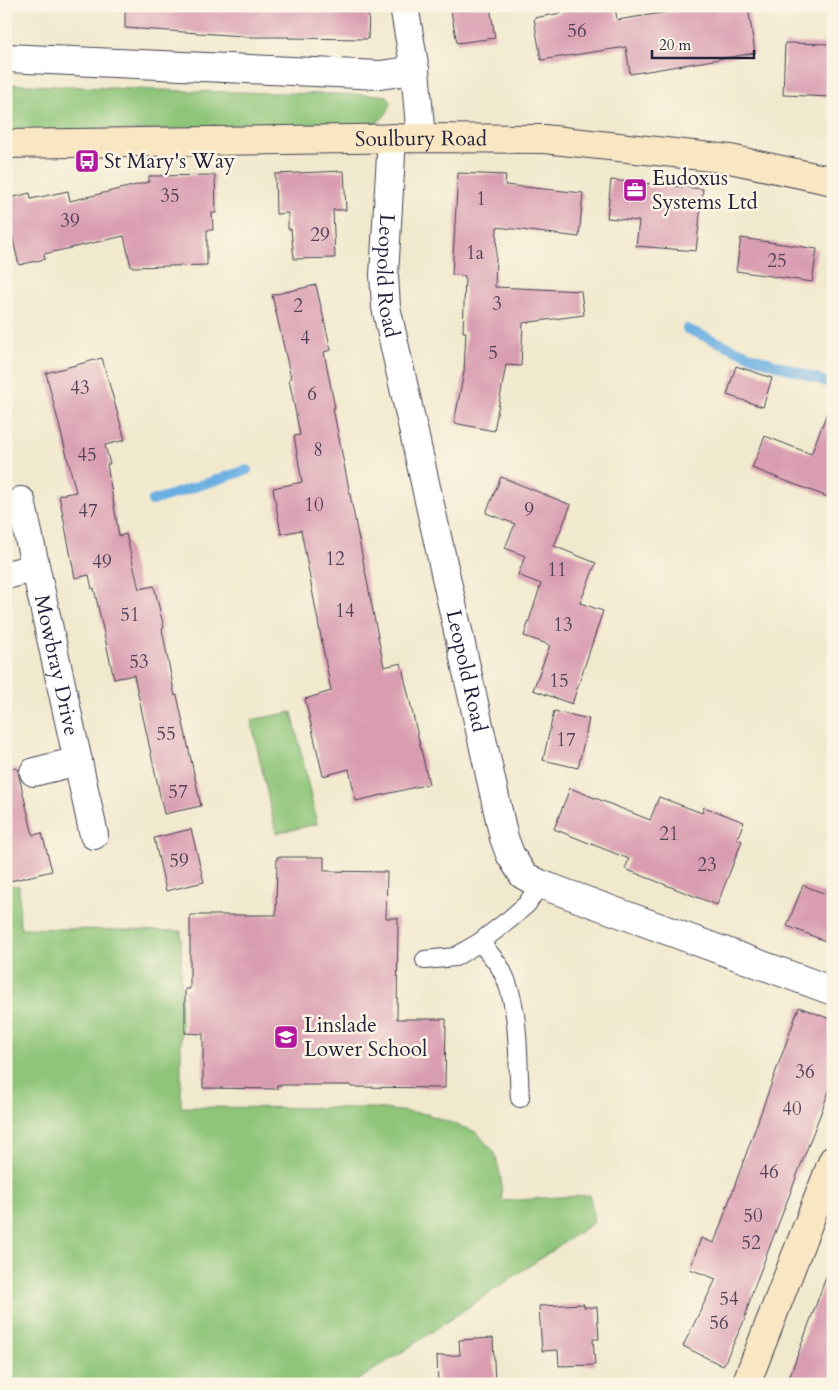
<svg xmlns="http://www.w3.org/2000/svg" width="839" height="1390" font-family="Cardo,serif">
	<style>
		.green { fill: #8ec579; stroke: #58745a }
		.lines { fill: none; stroke-linecap: round; stroke-linejoin: round }
		.stream { stroke: #6bafe1; stroke-width: 10 }
		.building { fill: #d99db1 }
		.lane-casing { stroke: #414051; stroke-width: 20 }
		.street-casing { stroke: #414051; stroke-width: 30 }
		.secondary-casing { stroke: #414051; stroke-width: 30 }
		.lane { stroke: #fff; stroke-width: 18 }
		.street { stroke: #fff; stroke-width: 28 }
		.secondary { stroke: #f9e7c3; stroke-width: 28 }
		.labels { text-anchor: middle; stroke-width: 5; stroke-linejoin: round; paint-order: stroke }
		.number-label { font-size: 19px; fill: #504158 }
		.street-label { font-size: 21px; fill: #22223b; stroke: #fcf5e5 }
		.poi-label { font-size: 21px; fill: #22223b; stroke: #fcf5e5; text-anchor: start }
	</style>
	<rect width="100%" height="100%" fill="#fcf5e5"/>
	<filter id="ink" filterUnits="userSpaceOnUse"><feTurbulence type="fractalNoise" baseFrequency=".02" numOctaves="2"/><feDisplacementMap in="SourceGraphic" scale="10" xChannelSelector="R" yChannelSelector="G"/><feConvolveMatrix kernelMatrix="1 2 1 2 8 2 1 2 1" color-interpolation-filters="sRGB"/></filter>
	<filter id="wash" filterUnits="userSpaceOnUse"><feTurbulence type="fractalNoise" baseFrequency=".0096" numOctaves="4" result="noise"/><feDisplacementMap in="SourceGraphic" scale="20" xChannelSelector="R" yChannelSelector="G"/><feGaussianBlur stdDeviation="1.12" result="paint"/><feColorMatrix in="noise" values="0 0 0 0 0 0 0 0 0 0 0 0 0 0 0 0 0 1.4 0 .05"/><feComposite in="paint" operator="in"/></filter>
	<g filter="url(#wash)">
		<rect width="100%" height="100%" fill="#f1e9ce"/>
		<path class="green" d="M6,84L186,91L378,95L387,96L391,102C387,116 382,120 369,126L6,133Z
			M292,712L317,824L276,833L251,720Z
			M6,885L19,886L20,928L181,931V1107L373,1108L427,1114L476,1132L495,1153L501,1178L502,1201L590,1195L594,1222L405,1350L352,1384H6Z"/>
		<g class="lines">
			<path class="stream" d="M687,329L753,357L816,378L833,385
				M152,501L247,470"/>
		</g>
		<g id="blocks">
			<path class="building" d="M125,6H366V8H369L368,39L288,38L289,37H243V36L125,28Z
				M450,6H490L495,38L457,43Z
				M560,6H615L617,20L706,6H748L755,53L630,74L626,47L541,60L534,18L561,13Z
				M785,43L833,44V97L783,95Z
				M344,171L346,210H333L335,258L294,259L291,229H288V213L276,214L275,174Z
				M458,173L506,175L505,185L583,193L579,237L497,227L495,287L581,291L584,315L523,323L521,366L506,365L494,431L454,423L464,372L466,332H463L465,276L452,275Z
				M215,175L216,213H212L213,230H207V265L131,267L124,236L44,254L45,259L19,265L6,211V199L30,193L31,199L68,191L70,201L149,182V176Z
				M611,180L703,189L696,251L636,246L639,221L607,218Z
				M741,238L817,249L812,282L736,271Z
				M316,285L331,350L324,352L335,408H333L384,667L401,663L429,784L356,801L349,769L323,776L305,699L331,691L301,530L281,534L273,488L302,482L294,436L300,435L289,379L291,378L272,295Z
				M102,358L125,440L105,445L110,464H107L119,536L126,534L139,589L154,586L164,628L162,629L175,696L177,695L201,806L164,814L134,675L114,679L94,588L92,589L89,575L75,578L59,495L76,492L46,373Z
				M736,366L772,378L763,407L727,395Z
				M831,403L833,404V499L752,468L765,436L811,454Z
				M501,477L571,505L554,546L596,563L580,603L603,611L572,704L533,690L550,645L524,636L541,584L518,575L525,556L505,548L515,524L486,513Z
				M554,711L589,719L578,768L543,760Z
				M17,768L33,835L42,833L52,871L6,882V769Z
				M570,788L650,820L659,797L702,813L704,807L744,822L737,839L742,841L717,905L625,869L629,859L554,829Z
				M191,829L204,882L166,891L154,838Z
				M277,857H324V871L387,872L386,918H398L397,1019H446L445,1088L351,1087V1085H277V1089L203,1088V1034L185,1033V989H190V915H276Z
				M803,885L833,897V944L787,926Z
				M799,1007L833,1020V1081L752,1293L744,1321L723,1366L683,1346L716,1279L690,1269L701,1238L714,1243Z
				M829,1269L833,1270V1384H787Z
				M584,1304V1307H597L599,1339H593L595,1365L559,1366L558,1350L542,1351L539,1306Z
				M493,1338L495,1384H438L437,1356L460,1355L459,1340Z"/>
		</g>
	</g>
	<g filter="url(#ink)">
		<use href="#blocks" fill-opacity="0" stroke="#414051" stroke-width="1"/>
		<g class="lines">
			<defs>
				<path id="lane" d="M480,942C487,951 496,960 501,969C521,1006 517,1057 520,1098
					M425,960L455,957L480,942L510,919L527,904L540,884"/>
				<g id="street">
					<path d="M404,6L415,70L421,138"/>
					<path d="M6,58L380,75L415,70"/>
					<path id="s1" d="M392,138L384,275L386,307L504,838L510,854L523,875L540,884L833,991"/>
					<path id="s2" d="M21,501L94,835"/>
					<path d="M6,575L35,568"/>
					<path d="M34,772L78,761"/>
				</g>
				<g id="secondary">
					<path id="s3" d="M6,144L421,138L544,139L730,159L833,181"/>
					<path d="M746,1384L833,1160"/>
				</g>
			</defs>
			<use href="#lane" class="lane-casing"/>
			<use href="#street" class="street-casing"/>
			<use href="#secondary" class="secondary-casing"/>
			<use href="#lane" class="lane"/>
			<use href="#street" class="street"/>
			<use href="#secondary" class="secondary"/>
		</g>
	</g>
	<defs>
		<symbol id="bus-square" viewBox="-11 -11 22 22"><rect x="-9" y="-9" width="18" height="18" rx="4" fill="#b5179e" stroke="#fcf5e5"/><path d="M-5-6H5V4H4V6H2V4H-2V6H-4V4H-5ZM-3.5-4V0h7V-4ZM-3.5 1.2v1.5H-2V1.2ZM2 1.2v1.5H3.5V1.2Z" fill="#fff"/></symbol>
		<symbol id="office-square" viewBox="-11 -11 22 22"><rect x="-9" y="-9" width="18" height="18" rx="4" fill="#b5179e" stroke="#fcf5e5"/><path d="M-6-3h4V-5.5h4V-3h4V5H-6ZM-1-4.5V-3h2v-1.5ZM-6 0V1H6V0Z" fill="#fff"/></symbol>
		<symbol id="school-square" viewBox="-11 -11 22 22"><rect x="-9" y="-9" width="18" height="18" rx="4" fill="#b5179e" stroke="#fcf5e5"/><path d="M0-5L7-2L0 1L-7-2ZM-4 1L0 2.5L4 1V4Q0 6-4 4Z" fill="#fff"/></symbol>
	</defs>
	<g fill-rule="evenodd">
		<use href="#bus-square" x="73" y="147" width="28" height="28"/>
		<use href="#office-square" x="621" y="176" width="28" height="28"/>
		<use href="#school-square" x="272" y="1023" width="28" height="28"/>
	</g>
	<g class="labels">
		<g class="number-label">
			<text x="577" y="37">56</text>
			<text x="170" y="202">35</text>
			<text x="481" y="205">1</text>
			<text x="70" y="227">39</text>
			<text x="320" y="241">29</text>
			<text x="475" y="259">1a</text>
			<text x="777" y="267">25</text>
			<text x="497" y="310">3</text>
			<text x="298" y="312">2</text>
			<text x="305" y="344">4</text>
			<text x="493" y="359">5</text>
			<text x="80" y="394">43</text>
			<text x="312" y="400">6</text>
			<text x="318" y="456">8</text>
			<text x="87" y="461">45</text>
			<text x="314" y="511">10</text>
			<text x="529" y="516">9</text>
			<text x="88" y="517">47</text>
			<text x="335" y="565">12</text>
			<text x="102" y="568">49</text>
			<text x="557" y="576">11</text>
			<text x="345" y="617">14</text>
			<text x="130" y="621">51</text>
			<text x="563" y="631">13</text>
			<text x="139" y="668">53</text>
			<text x="559" y="687">15</text>
			<text x="166" y="740">55</text>
			<text x="566" y="746">17</text>
			<text x="178" y="798">57</text>
			<text x="669" y="840">21</text>
			<text x="179" y="867">59</text>
			<text x="707" y="871">23</text>
			<text x="805" y="1078">36</text>
			<text x="792" y="1115">40</text>
			<text x="769" y="1178">46</text>
			<text x="753" y="1222">50</text>
			<text x="751" y="1249">52</text>
			<text x="729" y="1305">54</text>
			<text x="719" y="1329">56</text>
		</g>
		<g class="street-label">
			<text dy="7" stroke="none"><textPath href="#s3" startOffset="415">Soulbury Road</textPath></text>
			<text dy="7" stroke="none"><textPath href="#s1" startOffset="138">Leopold Road</textPath></text>
			<text dy="7" stroke="none"><textPath href="#s2" startOffset="168">Mowbray Drive</textPath></text>
			<text dy="7" stroke="none"><textPath href="#s1" startOffset="542">Leopold Road</textPath></text>
		</g>
		<g class="poi-label">
			<text x="104" y="168">St Mary's Way</text>
			<text x="652" y="185">Eudoxus<tspan x="652" dy="24">Systems Ltd</tspan></text>
			<text x="304" y="1032">Linslade<tspan x="304" dy="24">Lower School</tspan></text>
		</g>
	</g>
	<rect width="839" height="1390" fill="none" stroke="#fcf5e5" stroke-width="25"/>
	<path d="M652 50v8h102v-8" fill="none" stroke="#22223b" stroke-width="2.5"/>
	<text x="659" y="50" font-size="15" fill="#22223b" stroke="#fcf5e5" stroke-width="4" paint-order="stroke">20 m</text>
</svg>
